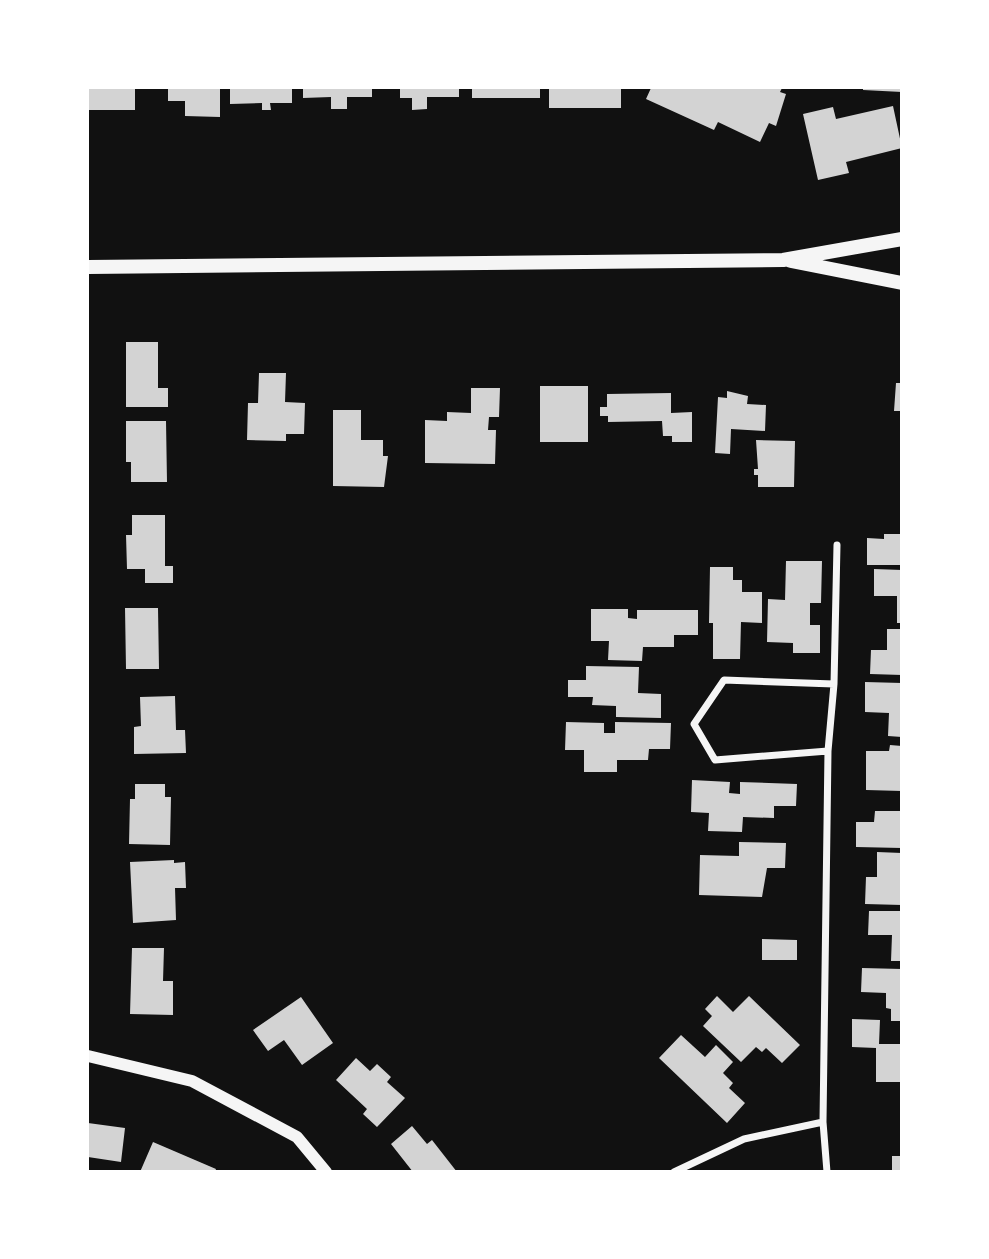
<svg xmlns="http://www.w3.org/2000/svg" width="989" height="1259" font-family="Commissioner,sans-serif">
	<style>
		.building { fill: #d3d3d3 }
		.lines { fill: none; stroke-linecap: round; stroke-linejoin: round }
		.minor { stroke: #f5f5f5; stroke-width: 7 }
		.tertiary { stroke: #f5f5f5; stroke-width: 12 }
		.secondary { stroke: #f5f5f5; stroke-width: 14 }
	</style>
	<rect width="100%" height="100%" fill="#111"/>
	<path class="building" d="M88,88H135V110H88Z
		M168,88H220V117L185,116V101H168Z
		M230,88H292V103H270L271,110H262V103L230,104Z
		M303,88H372V97H347V109H331V97L303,98Z
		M400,88H459V97H427V109L412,110V98H400Z
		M472,88H540V98H472Z
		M549,88H621V108H549Z
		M651,88H782L780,92L786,94L776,126L769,123L760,142L718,122L714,130L646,99Z
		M863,88H902V92L863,90Z
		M893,106L902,148L846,162L849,173L818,180L803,114L833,107L836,119Z
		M126,342H158V388H168V407H126Z
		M259,373H286L285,402L305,403L304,434H286V441L247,440L248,403H258Z
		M896,383H902V411H894Z
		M540,386H588V442H540Z
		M471,388H500L499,417H489L488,430H496L495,464L425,463V420L447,421V412L471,413Z
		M727,391L748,396L747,404L766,405L765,431L731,429L730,454L715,453L718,397L727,398Z
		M671,393V413L692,412V442H672V436H663L662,421L608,422V416H600V407H607V394Z
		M333,410H361V440H383V456H388L384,487L333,486Z
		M126,421H166L167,482H131V462H126Z
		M756,440L795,441L794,487H758V475H754V469H758Z
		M132,515H165V566H173V583H145V569H127L126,535H132Z
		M884,534H902V565H867V538L884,539Z
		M786,561H822L821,603H810V625H820V653H793V643L767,642L768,599L785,600Z
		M710,567H733V580H742V592H762V623L741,622L740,659H713V623H709Z
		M874,569L902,570V623H897V596H874Z
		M125,608H158L159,669H126Z
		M591,609H628V618L637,619V610H698V635H674V647H643L642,661L608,660L609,641H591Z
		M887,629H902V675L870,674L871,650H887Z
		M586,666L639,667L638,693L661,694V718L616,717V706L592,705L593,697H568V680H586Z
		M865,682L902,683V737L888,736L889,713L865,712Z
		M175,696L176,730H185L186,753L134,754V727L141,726L140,697Z
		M566,722L604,723V733H615V722L671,723L670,749H649L648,760H617V772H584V750H565Z
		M890,745L902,746V791L866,790V751H889Z
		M692,780L730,782L729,793L740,794V782L797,784L796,806H774V818L743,817L742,832L708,831L709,813L691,812Z
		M135,784H165V797H171L170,845L129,844L130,799H135Z
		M875,811H902V848L856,847V822H874Z
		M739,842L786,843L785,868H767L762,897L699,895L700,855L739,856Z
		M877,852L902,853V905L865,904L866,877H877Z
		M174,860V863L185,862L186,888H175L176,920L133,923L130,862Z
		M869,911H902V961H891L892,935H868Z
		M762,939L797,940V960H762Z
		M132,948H164L163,981H173V1015L130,1014Z
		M862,968L902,969V1021H891V1009L886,1008V993L861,992Z
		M717,996L733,1012L749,996L800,1045L782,1063L766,1048L762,1052L756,1047L741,1062L703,1026L712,1016L705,1009Z
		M301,997L333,1043L302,1065L284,1040L268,1051L253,1030Z
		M852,1019L880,1020L879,1044H902V1082H876V1048L852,1047Z
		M681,1035L705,1057L716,1045L733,1062L723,1073L733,1083L729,1088L745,1103L727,1123L659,1058Z
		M356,1058L370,1071L377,1064L391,1077L387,1082L405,1098L377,1127L363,1114L367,1109L336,1080Z
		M88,1123L125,1128L121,1162L88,1157Z
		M412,1126L427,1144L432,1140L457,1172H413L391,1144Z
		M153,1142L216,1169L215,1172H140Z
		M892,1156H902V1172H892Z"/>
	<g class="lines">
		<path class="minor" d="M828,751L715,760L694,724L724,680L834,684
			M674,1172L744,1139L823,1122
			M827,1172L823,1122L828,751L834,684L837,545"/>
		<path class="tertiary" d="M88,1056L192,1081L297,1137L326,1172"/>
		<path class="secondary" d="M791,261L902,283
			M88,267L783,260L902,239"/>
	</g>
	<rect width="989" height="1259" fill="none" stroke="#ffffff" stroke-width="178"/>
</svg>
